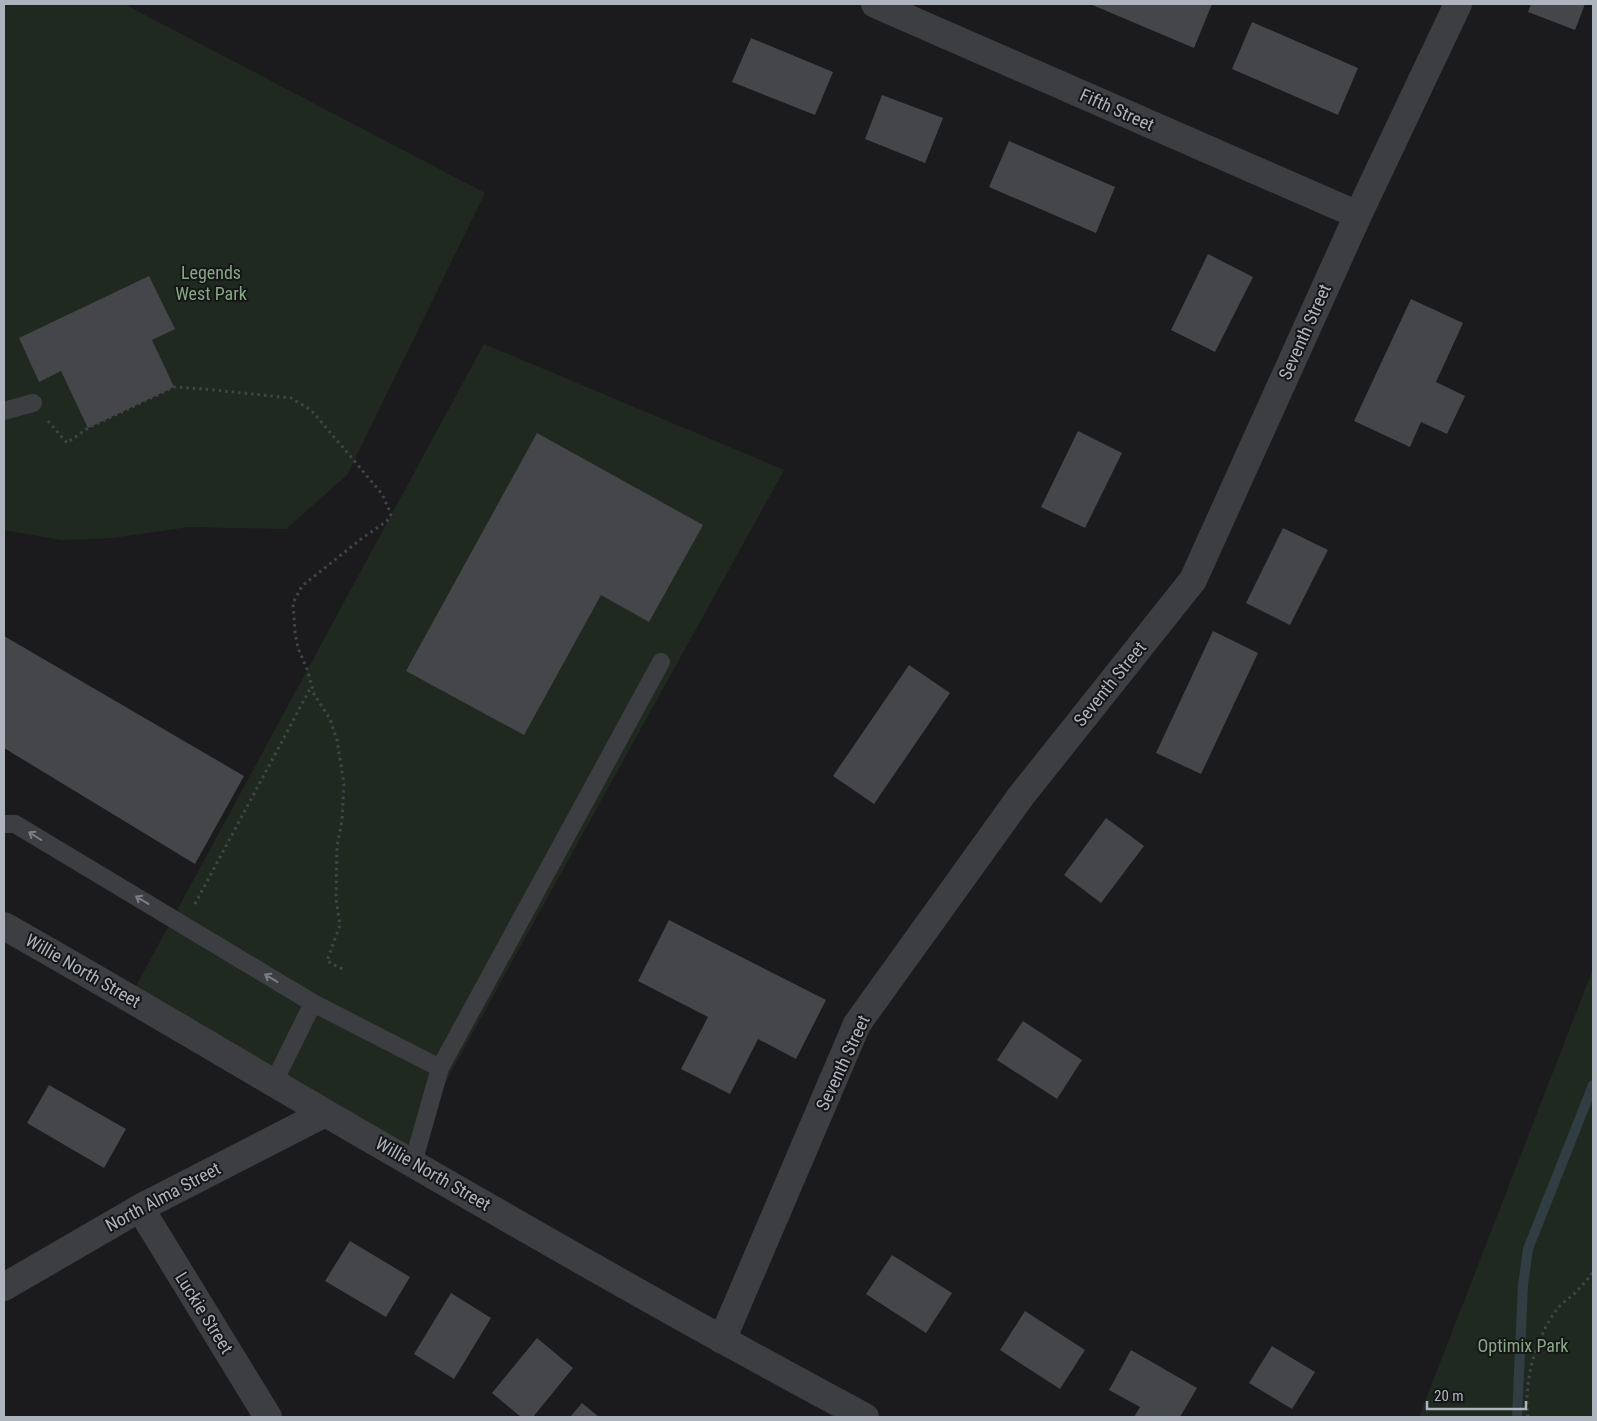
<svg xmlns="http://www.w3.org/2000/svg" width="1597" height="1421" font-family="'Roboto Condensed',sans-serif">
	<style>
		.green { fill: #202920 }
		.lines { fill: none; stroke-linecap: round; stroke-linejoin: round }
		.stream { stroke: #303d42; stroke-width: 10 }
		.building { fill: #45464a }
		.path { stroke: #414549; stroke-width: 3; stroke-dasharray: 2.5 4; stroke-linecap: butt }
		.service { stroke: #3c3e42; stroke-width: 18 }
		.minor { stroke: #3c3e42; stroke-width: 28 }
		.oneway { stroke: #7a7f86 }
		.labels { text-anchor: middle; stroke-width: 4; stroke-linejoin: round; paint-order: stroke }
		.street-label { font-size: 18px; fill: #adb4bd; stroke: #161618 }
		.park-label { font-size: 18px; fill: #87a884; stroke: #161618 }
	</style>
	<rect width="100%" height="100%" fill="#1b1b1d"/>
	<path class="green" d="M4,4H124L485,193L347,475L286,529L188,527L113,538L61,540L4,530Z
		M484,344L784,470L404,1157L130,997Z
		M1593,969V1417H1419Z"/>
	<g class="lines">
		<path class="stream" d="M1517,1417L1523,1285L1528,1249L1593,1085"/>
	</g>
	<path class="building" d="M1090,4H1212L1194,48Z
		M1531,4H1585L1575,30L1528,12Z
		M1252,22L1358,68L1338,115L1232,69Z
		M751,38L833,72L815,115L732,82Z
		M882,95L943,118L925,163L865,139Z
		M1009,141L1115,187L1096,233L989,187Z
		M1208,254L1253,277L1215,352L1171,330Z
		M149,276L175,329L152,340L174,387L88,428L61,371L39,382L19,338Z
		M1411,299L1463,323L1436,382L1465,396L1447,434L1421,422L1410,447L1354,421Z
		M1078,431L1122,453L1085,528L1041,507Z
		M537,433L703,525L649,622L601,595L524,735L406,671Z
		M1283,528L1328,550L1290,625L1246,603Z
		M1213,631L1258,653L1201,774L1156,753Z
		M4,636L244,776L195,864L4,748Z
		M909,665L950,693L874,804L833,776Z
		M1106,818L1144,846L1101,903L1064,875Z
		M669,920L826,1000L796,1059L758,1039L730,1094L681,1069L708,1017L638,981Z
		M1023,1021L1082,1060L1057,1099L997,1060Z
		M49,1085L126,1129L104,1168L27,1123Z
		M350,1241L410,1277L386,1317L325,1281Z
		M892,1255L952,1293L926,1333L866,1294Z
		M451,1293L491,1318L454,1379L414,1354Z
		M1025,1311L1085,1350L1060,1389L1000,1350Z
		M537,1338L573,1368L533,1417H521L492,1393Z
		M1272,1346L1315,1372L1292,1409L1249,1383Z
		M1131,1350L1197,1388L1180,1417H1134L1140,1407L1109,1390Z
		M582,1403L599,1417H570Z"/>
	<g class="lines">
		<path class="path" d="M48,421L67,443L88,428L174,387L204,389L291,398L311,410L340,444L382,494L391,514L387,521L361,539L302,586L293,603L295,632L298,648L307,669L314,694L330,719L337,740L344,784L342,820L337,847L336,899L340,925L327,961L342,969
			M195,904L311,687
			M1528,1417C1523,1382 1536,1336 1558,1308C1562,1303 1568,1299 1573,1295C1580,1288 1587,1280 1593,1272"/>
		<path class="service" d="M4,411L33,403
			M4,824H15L313,1003L440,1068L661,662
			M274,1082L313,1003
			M413,1163L440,1068"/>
		<path class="minor" d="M875,4L1358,215
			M4,926C112,987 219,1051 327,1114C505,1217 683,1320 865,1417
			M140,1208L268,1417
			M4,1287L140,1208L325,1113
			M722,1340L857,1024L1021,796L1193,580L1358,215L1458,4"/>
	</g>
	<defs><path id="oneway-shaft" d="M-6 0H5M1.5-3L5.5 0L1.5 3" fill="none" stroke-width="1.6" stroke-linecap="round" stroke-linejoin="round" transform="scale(1.25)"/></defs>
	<g class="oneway">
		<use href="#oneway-shaft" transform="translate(35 836) rotate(-148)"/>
		<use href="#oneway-shaft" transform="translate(142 900) rotate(-149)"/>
		<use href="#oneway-shaft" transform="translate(271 978) rotate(-149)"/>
	</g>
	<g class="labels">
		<g class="street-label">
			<text transform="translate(1117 110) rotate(24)" y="6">Fifth Street</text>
			<text transform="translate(1305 332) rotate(-66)" y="6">Seventh Street</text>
			<text transform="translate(1110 684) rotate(-51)" y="6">Seventh Street</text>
			<text transform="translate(83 971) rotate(30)" y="6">Willie North Street</text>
			<text transform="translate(843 1063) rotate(-65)" y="6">Seventh Street</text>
			<text transform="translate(433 1174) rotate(30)" y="6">Willie North Street</text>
			<text transform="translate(163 1197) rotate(-28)" y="6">North Alma Street</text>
			<text transform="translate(204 1313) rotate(58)" y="6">Luckie Street</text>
		</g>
		<g class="park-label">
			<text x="211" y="279">Legends<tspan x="211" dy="21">West Park</tspan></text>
			<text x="1523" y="1352">Optimix Park</text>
		</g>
	</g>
	<rect width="1597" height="1421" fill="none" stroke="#adb4bd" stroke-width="10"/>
	<path d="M1427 1401v8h99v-8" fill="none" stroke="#adb4bd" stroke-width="2.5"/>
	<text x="1434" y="1401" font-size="15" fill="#adb4bd" stroke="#161618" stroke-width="4" paint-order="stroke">20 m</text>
</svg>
